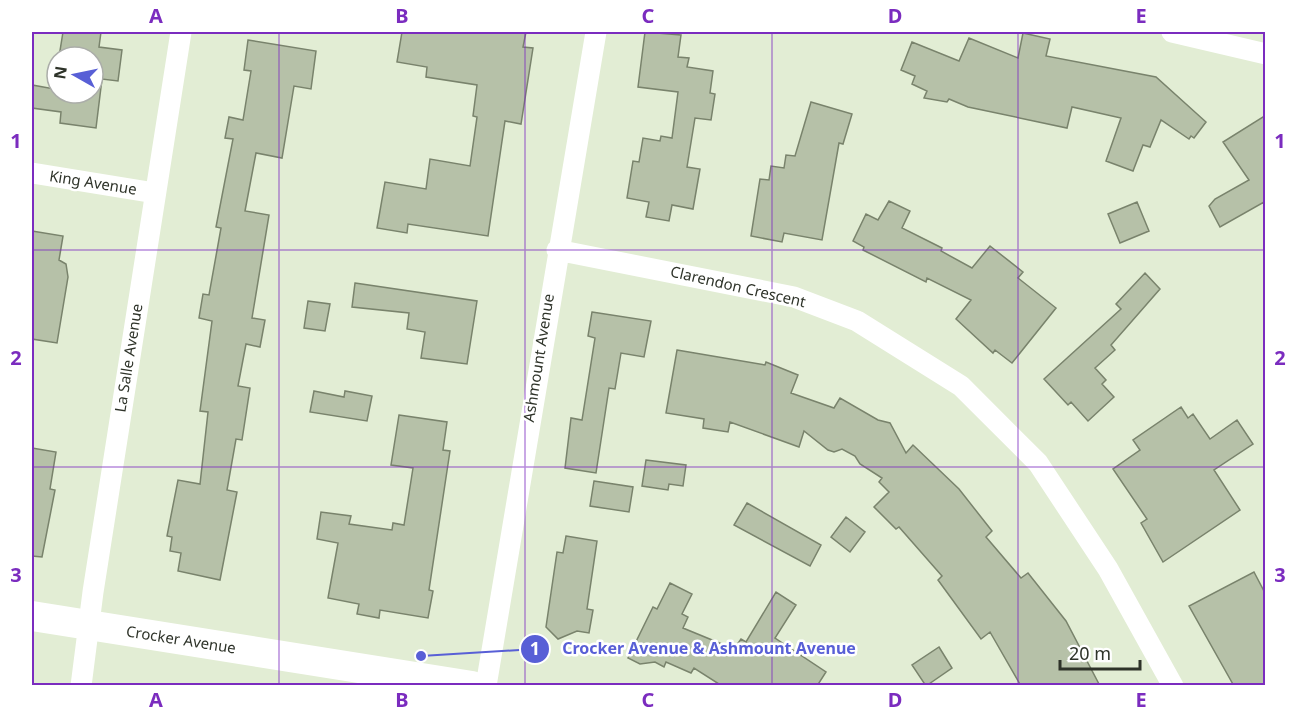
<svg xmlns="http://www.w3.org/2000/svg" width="1297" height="717" font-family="'Noto Sans',sans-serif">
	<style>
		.building { fill: #b6c1a8; stroke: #79836c; stroke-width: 1.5 }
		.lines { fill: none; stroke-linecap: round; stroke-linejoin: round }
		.street { stroke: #fff; stroke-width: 21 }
		.secondary { stroke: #fff; stroke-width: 30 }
		.grid { fill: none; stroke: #7b2cbf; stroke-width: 1.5; stroke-opacity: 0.55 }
		.labels { text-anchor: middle; stroke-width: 5; stroke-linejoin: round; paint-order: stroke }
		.street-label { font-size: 15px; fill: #2e3329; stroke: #fff }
		.leader { fill: none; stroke: #585fd6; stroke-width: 2 }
		.callout-dot { fill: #585fd6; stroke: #fff; stroke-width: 2 }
		.mark-label { font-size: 18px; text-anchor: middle; font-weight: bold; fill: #fff }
		.callout-label { font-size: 16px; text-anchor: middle; font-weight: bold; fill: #585fd6; stroke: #fff; stroke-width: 5; stroke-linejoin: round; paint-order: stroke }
		.neatline { fill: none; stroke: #7b2cbf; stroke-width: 2 }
		.grid-label { font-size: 20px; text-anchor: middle; font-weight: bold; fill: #7b2cbf }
	</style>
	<rect width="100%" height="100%" fill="#e2edd4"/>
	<path class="building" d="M63,32H101L99,47L122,50L118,81L102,79L96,128L60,123L61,112L32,108V85L54,89L57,71V93H93V57H59Z
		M402,32H526L523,47L533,48L521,124L505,121L488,236L408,224L407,233L377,228L385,182L426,189L430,159L470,166L477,117L473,116L477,85L426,77L427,67L397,62Z
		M645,32L681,35L678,57L689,58L687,67L713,71L710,93L715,94L711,120L695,118L687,167L700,169L693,209L672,205L669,221L646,217L649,202L627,198L633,161L639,162L643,138L660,141L661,136L672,138L678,92L638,87Z
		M1023,33L1050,39L1046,56L1156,77L1206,122L1194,138L1191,136L1189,139L1161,120L1150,147L1143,145L1133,171L1106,161L1121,118L1072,107L1067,128L968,107L949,99L947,102L924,98L927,91L912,84L915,76L901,70L912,42L959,61L969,38L1018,58Z
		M248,40L316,51L311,89L294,86L282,158L256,153L245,211L269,215L252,318L265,320L260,347L246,344L238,386L250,388L242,440L236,439L227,490L237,492L220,580L178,571L181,553L170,551L172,537L167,536L178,480L200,484L208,412L200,411L212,321L199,318L203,294L209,295L221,228L216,227L233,139L225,138L229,117L243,120L251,71L244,70Z
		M811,102L852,114L843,144L839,143L822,240L784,233L782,242L751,236L760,179L769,180L771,166L784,168L786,155L795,156Z
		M1266,115V205L1264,202L1220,227L1209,206L1215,199L1249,180L1223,142Z
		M889,201L910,211L902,228L942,248L941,251L972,268L990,246L1023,272L1018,278L1056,308L1012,363L995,350L993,353L956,319L971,300L927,278L926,282L863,250L864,247L853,241L866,214L878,220Z
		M1137,202L1149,231L1120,243L1108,214Z
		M32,231L63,236L59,260L66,264L68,277L57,343L32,339Z
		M1145,273L1160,289L1111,345L1115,350L1095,368L1106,380L1102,384L1114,397L1088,421L1071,402L1068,405L1044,379L1121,309L1116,304Z
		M355,283L477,301L467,364L421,358L425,332L407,329L409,313L352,307Z
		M308,301L330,304L325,331L304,328Z
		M592,312L651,321L644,357L621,353L615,389L609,388L596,473L565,468L571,418L582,420L595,338L588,336Z
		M677,350L765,365L766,362L798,375L791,393L834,408L840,398L878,420L890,423L906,453L913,445L959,489L992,531L986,537L1021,578L1028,573L1066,621L1100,686H1021L990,632L981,639L938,580L942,576L899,527L896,529L874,507L889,492L879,482L882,478L860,464L855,456L842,449L834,452L828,450L804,431L799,447L730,422L728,432L703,428L704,419L666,413Z
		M314,391L344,397L345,391L372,396L367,421L310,412Z
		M1181,407L1188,418L1193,414L1210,439L1237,420L1253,444L1214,470L1240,510L1163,562L1141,523L1147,519L1113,469L1140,450L1133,440Z
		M399,415L447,422L443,450L450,451L429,590L433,591L428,618L380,610L379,618L357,614L359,604L328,598L338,543L317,539L321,512L351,516L349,524L392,530L393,523L404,525L413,468L391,465Z
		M32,448L56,452L50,489L55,490L42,557L32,556Z
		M646,460L686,465L683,486L669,484L668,490L642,486Z
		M594,481L633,487L629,512L590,506Z
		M747,503L821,545L810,566L734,525Z
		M846,517L865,532L850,552L831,537Z
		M566,536L597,541L587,609L593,610L589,633L577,631L558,639L546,627L557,552L563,553Z
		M1254,572L1266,595V686H1234L1189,606Z
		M670,583L692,594L682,614L688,617L683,628L734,649L741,639L746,642L776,592L796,605L775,638L826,672L817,686H722L694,668L691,673L666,662L664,667L655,662L640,664L628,658L653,607L657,609Z
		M939,647L952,668L926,686L912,665Z"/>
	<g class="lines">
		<path class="street" d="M1172,32L1266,54
			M32,173L155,193
			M557,250L794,297L857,321L961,386L1038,463L1108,569L1173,686
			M81,686L93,592L181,32
			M486,686L596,32"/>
		<path class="secondary" d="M32,616L472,686"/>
	</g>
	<path class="grid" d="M279,32V686M525,32V686M772,32V686M1018,32V686M32,250H1266M32,467H1266"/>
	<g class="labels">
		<g class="street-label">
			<text transform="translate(93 183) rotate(9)" y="5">King Avenue</text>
			<text transform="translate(738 287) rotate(13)" y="5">Clarendon Crescent</text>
			<text transform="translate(129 358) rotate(-81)" y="5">La Salle Avenue</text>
			<text transform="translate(539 358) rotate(-81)" y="5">Ashmount Avenue</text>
			<text transform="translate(181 640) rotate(9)" y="5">Crocker Avenue</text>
		</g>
	</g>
	<path class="leader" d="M421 656L535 649"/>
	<g class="callout-dot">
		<circle cx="421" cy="656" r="6"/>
		<circle cx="535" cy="649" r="15"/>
	</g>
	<g class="mark-label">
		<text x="535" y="655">1</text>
	</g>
	<g class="callout-label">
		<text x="709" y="654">Crocker Avenue &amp; Ashmount Avenue</text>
	</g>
	<rect width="1297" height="717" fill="none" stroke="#ffffff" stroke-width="66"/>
	<g transform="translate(75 75) rotate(279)"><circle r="28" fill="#ffffff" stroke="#abada9" stroke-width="1.5"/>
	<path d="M0-4.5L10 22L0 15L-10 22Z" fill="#585fd6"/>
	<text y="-9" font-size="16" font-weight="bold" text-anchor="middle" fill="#2e3329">N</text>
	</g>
	<path d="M1060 660v9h80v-9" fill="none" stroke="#2e3329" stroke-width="3"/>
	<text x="1069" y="660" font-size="18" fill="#2e3329" stroke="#ffffff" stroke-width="4.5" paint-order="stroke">20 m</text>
	<rect x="33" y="33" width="1231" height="651" class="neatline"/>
	<g class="grid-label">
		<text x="156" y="23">A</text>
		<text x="402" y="23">B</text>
		<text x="648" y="23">C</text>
		<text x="895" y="23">D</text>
		<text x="1141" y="23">E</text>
		<text x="16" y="148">1</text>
		<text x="1280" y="148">1</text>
		<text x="16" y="365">2</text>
		<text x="1280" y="365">2</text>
		<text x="16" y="582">3</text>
		<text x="1280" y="582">3</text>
		<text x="156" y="707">A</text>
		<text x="402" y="707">B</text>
		<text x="648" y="707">C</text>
		<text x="895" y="707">D</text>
		<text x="1141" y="707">E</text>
	</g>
</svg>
